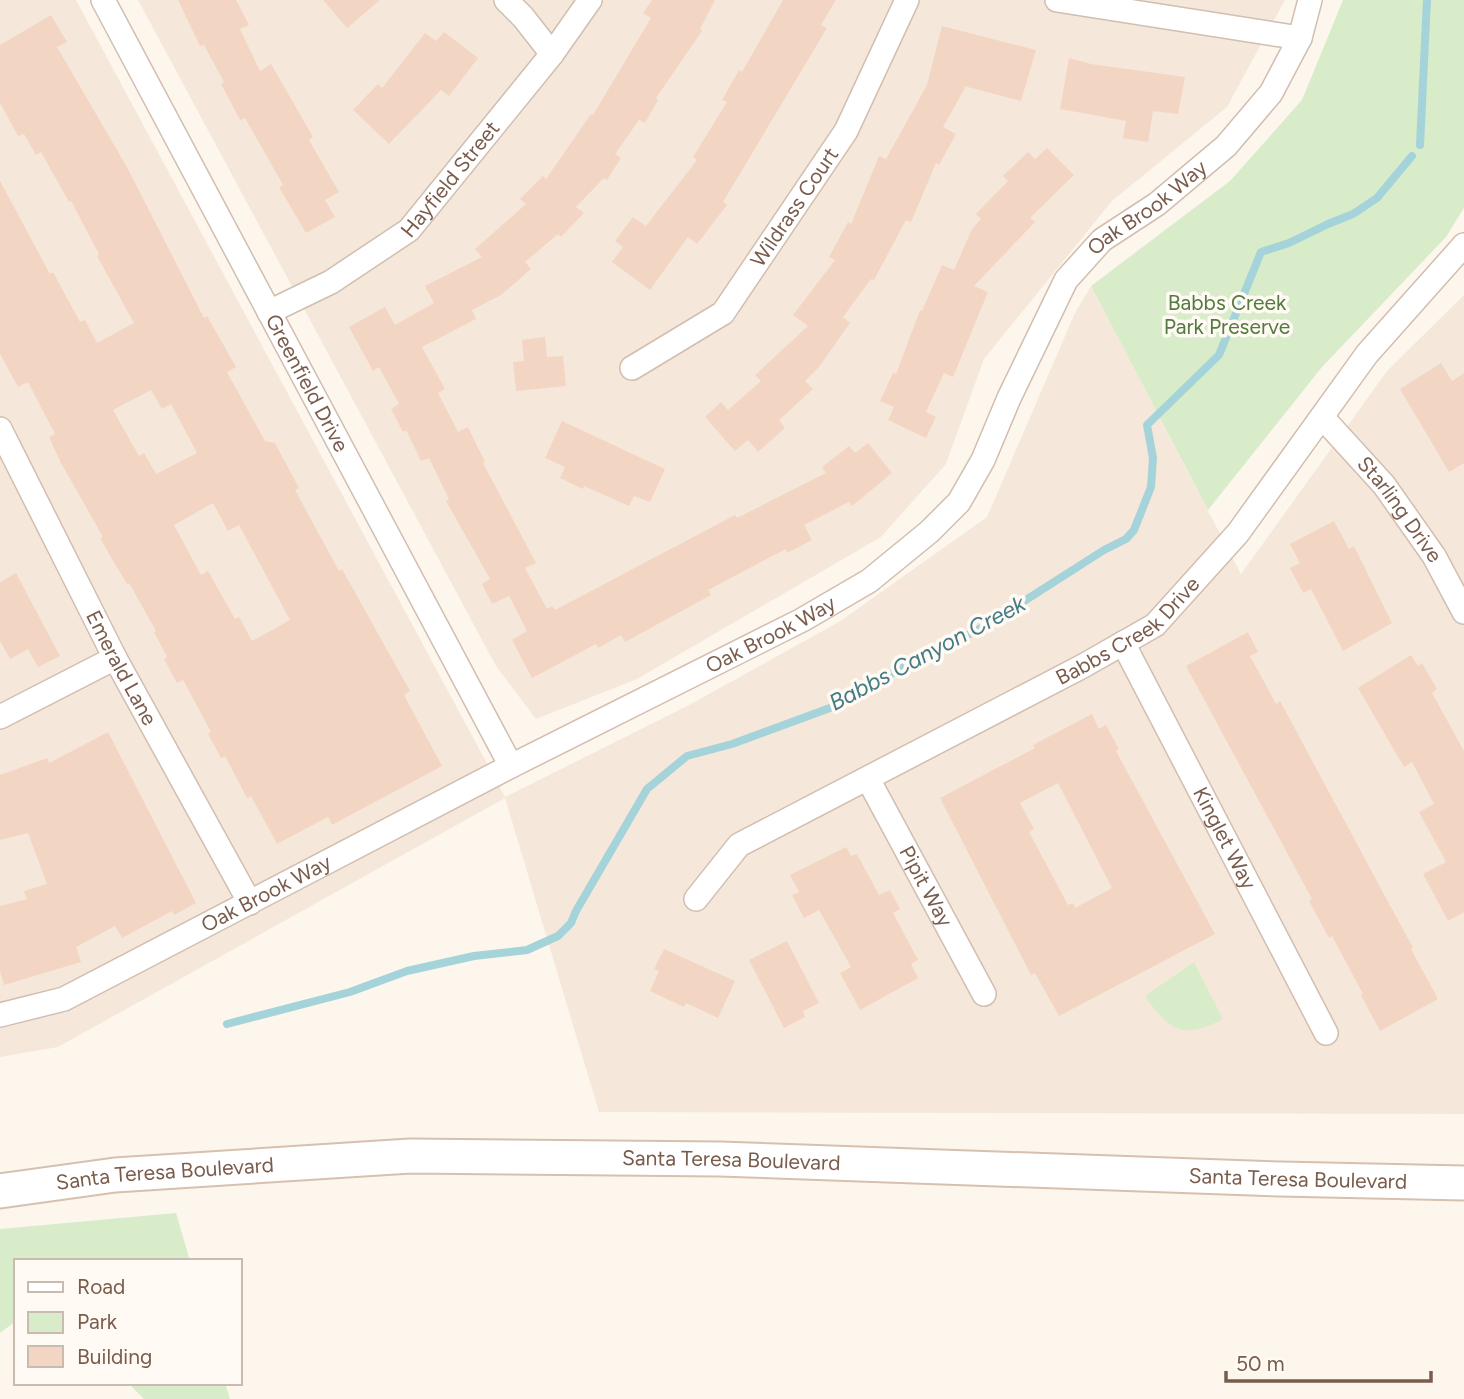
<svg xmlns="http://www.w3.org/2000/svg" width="1464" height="1399" font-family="Figtree,sans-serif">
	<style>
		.residential { fill: #f5e8da }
		.green { fill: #d8ecc9 }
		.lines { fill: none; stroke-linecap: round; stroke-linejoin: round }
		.stream { stroke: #a5d3da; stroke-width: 8 }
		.building { fill: #f3d5c3; fill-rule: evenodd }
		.street-casing { stroke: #d1beb0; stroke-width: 26 }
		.secondary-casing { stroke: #d6c0b0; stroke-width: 37 }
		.street { stroke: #fff; stroke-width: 23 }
		.secondary { stroke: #fff; stroke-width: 33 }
		.labels { text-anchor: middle; stroke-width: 7; stroke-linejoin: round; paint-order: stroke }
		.street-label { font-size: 21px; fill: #7a5c4d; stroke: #fffaf3 }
		.park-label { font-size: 21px; fill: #537a41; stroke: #fffaf3 }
		.water-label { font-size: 23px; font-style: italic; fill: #437c86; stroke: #fffaf3 }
	</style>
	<rect width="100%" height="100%" fill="#fdf6ec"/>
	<path class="residential" d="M0,0H76L505,797L689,705L839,622L987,517L1075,313L1091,286L1241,574L1387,371L1464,295V1114L599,1112L505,798L58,1047L0,1057Z
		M138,0H1285L1227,107L1112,201L984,359L946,464L881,537L637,679L536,719L496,666Z"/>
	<path class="green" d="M1343,0H1464V208L1446,237L1322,367L1208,510L1091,286L1230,181L1302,100Z
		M1194,962L1223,1019C1183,1040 1169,1031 1145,996Z
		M176,1213L190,1261H16V1321L0,1333V1229Z
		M128,1383H225L230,1399H144Z"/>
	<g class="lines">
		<path class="stream" d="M1420,145L1427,0
			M227,1024L350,992L407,971L474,956L527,950L558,936L571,923L576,911L647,789L687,756L732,744L838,705L898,670L985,626L1104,550L1126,539L1134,530L1151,487L1153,458L1147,425L1219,355L1261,252L1289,243L1328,224L1353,214L1377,198L1412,156"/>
	</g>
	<path class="building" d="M178,0H236L249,25L240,29L260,71L271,64L313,137L309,140L339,192L325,200L335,217L306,233L279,187L283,185L245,118L240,120L221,84L224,82L204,45L200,46Z
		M323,0H380L347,28Z
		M652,0H715L700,29L702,31L656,98L658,100L645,123L639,120L615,154L621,158L607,180L604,178L576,207L584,213L561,237L558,234L525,262L531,269L501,295L472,310L476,319L422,347L445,389L438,393L458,432L468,427L485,462L483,463L536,563L525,568L547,609L552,606L555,610L735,515L737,518L826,473L822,467L849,446L855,453L868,443L892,473L852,506L849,502L804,525L812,540L787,553L786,549L708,590L711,595L625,642L621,635L598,648L596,644L532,678L512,640L527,631L509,596L492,604L482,584L490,579L446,501L449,499L429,458L421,461L406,430L403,432L391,409L399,404L379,367L373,371L349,327L385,307L395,325L434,303L425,286L482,257L475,249L526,204L520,199L543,176L546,179L591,114L593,115L651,18L643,13Z
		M783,0H836L821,25L827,28L723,202L727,205L697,244L688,237L650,290L612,262L623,247L615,241L633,217L646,226L697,160L693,157L727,102L722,100L739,70L742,72Z
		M51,15L67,42L57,47L128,169L204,318L207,316L236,367L227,372L265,441L275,443L299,488L295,490L339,571L342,569L410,691L404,695L442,766L332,825L328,817L277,844L251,796L247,798L225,756L221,758L208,734L211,732L183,680L177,683L164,659L167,657L154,632L156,631L129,583L127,584L112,559L100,538L103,537L61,463L49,437L55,434L28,382L18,387L0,354V181L50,274L53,272L80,322L85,320L97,343L134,323L97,256L99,254L71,201L69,202L41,152L36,155L24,134L18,136L0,103V45ZM151,390L162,409L171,404L197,453L156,474L144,453L139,456L113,410ZM213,503L228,531L239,525L290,620L252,641L239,617L235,619L208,571L201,575L174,525Z
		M942,26L1036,50L1021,101L964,86L965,88L943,127L956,134L939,165L936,163L911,222L906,220L874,280L871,279L843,317L850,323L819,367L805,381L813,389L779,420L785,428L758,452L748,440L735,451L705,417L721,402L728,410L761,381L755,375L808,326L793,315L835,260L829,257L848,222L851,224L879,156L886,159L927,85Z
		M444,32L478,58L449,96L441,90L389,144L353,110L378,84L382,88L425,33L436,41Z
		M1069,58L1091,64L1185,77L1178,114L1153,111L1148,142L1123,138L1126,121L1060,109Z
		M1047,148L1074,175L1030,218L1035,222L974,286L988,292L953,377L944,373L926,412L936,417L926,438L888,420L894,407L880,401L893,373L896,374L920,310L922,311L942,265L954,270L972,229L981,219L976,214L1008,181L1003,176L1028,152L1035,159Z
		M545,337L547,357L563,356L566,386L516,391L513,362L524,361L522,340Z
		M1441,363L1452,381L1464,373V463L1449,472L1400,389Z
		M562,421L665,469L650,502L634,496L629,506L584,486L583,489L560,478L565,467L545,458Z
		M1334,521L1349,549L1354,546L1392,623L1343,651L1311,589L1303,593L1290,568L1300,563L1290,544Z
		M16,573L60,656L38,667L28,649L10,659L0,641V582Z
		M1248,632L1258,652L1250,656L1276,704L1280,701L1413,948L1411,949L1438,999L1380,1031L1361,995L1363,994L1332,936L1329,938L1309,901L1312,899L1186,666Z
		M1411,655L1418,666L1422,663L1437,689L1432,693L1464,751V912L1448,921L1423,874L1446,862L1419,812L1434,804L1412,762L1404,767L1358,688Z
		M1092,714L1099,729L1106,725L1119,749L1116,751L1215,934L1059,1016L1035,973L1031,975L940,798L1035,748L1033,745ZM1058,783L1112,888L1075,908L1073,903L1068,905L1029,832L1034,829L1020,803Z
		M108,732L196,903L174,915L172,911L122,938L115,926L76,947L81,962L4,985L0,971V906L27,899L24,891L47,884L28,833L0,840V775L47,758L49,763Z
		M846,847L851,856L857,854L879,895L890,890L900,909L893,913L918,960L911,964L918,978L860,1010L840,973L851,967L819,910L804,918L792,895L799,892L790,875Z
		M787,941L819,1003L803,1011L805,1017L784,1028L749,960Z
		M664,949L735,981L718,1018L686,1003L684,1007L650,991L659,971L654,969Z"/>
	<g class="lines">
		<defs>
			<g id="street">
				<path id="s1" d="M103,0L511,766"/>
				<path d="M506,0L523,17L552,54"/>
				<path d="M1057,0L1300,38"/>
				<path id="s2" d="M269,312L331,282L409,230L552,54L590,0"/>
				<path id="s3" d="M632,368L723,313L846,131L907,0"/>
				<path id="s4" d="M1322,417L1384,485L1434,556L1464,612"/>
				<path id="s5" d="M0,429L115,658L250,903"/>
				<path id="s6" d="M1123,643L1326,1033"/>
				<path d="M0,717L115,658"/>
				<path id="s7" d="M868,779L984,994"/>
				<path id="s8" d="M696,899L739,845L1083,666L1155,625L1238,533L1367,354L1464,245"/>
				<path id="s9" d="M0,1015L64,999L511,766L802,620L869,581L929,532L959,502L983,460L1009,398L1066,280L1102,240L1157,204L1226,146L1271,93L1300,38L1310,0"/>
			</g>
			<g id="secondary">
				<path id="s10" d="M0,1191L115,1175L410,1156L720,1159L1280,1179L1464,1183"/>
			</g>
		</defs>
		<use href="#street" class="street-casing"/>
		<use href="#secondary" class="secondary-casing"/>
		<use href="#street" class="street"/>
		<use href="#secondary" class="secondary"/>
	</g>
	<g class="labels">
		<g class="street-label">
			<text dy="7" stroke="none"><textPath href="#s2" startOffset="228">Hayfield Street</textPath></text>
			<text dy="7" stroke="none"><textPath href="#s3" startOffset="234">Wildrass Court</textPath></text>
			<text dy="7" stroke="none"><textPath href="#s9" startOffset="1449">Oak Brook Way</textPath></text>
			<text dy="7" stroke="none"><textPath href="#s1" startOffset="434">Greenfield Drive</textPath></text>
			<text dy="7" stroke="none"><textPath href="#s4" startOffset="121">Starling Drive</textPath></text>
			<text dy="7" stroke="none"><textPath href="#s8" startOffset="514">Babbs Creek Drive</textPath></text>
			<text dy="7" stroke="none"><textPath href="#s9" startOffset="861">Oak Brook Way</textPath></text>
			<text dy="7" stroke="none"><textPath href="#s5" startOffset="268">Emerald Lane</textPath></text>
			<text dy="7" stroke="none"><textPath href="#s6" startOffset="220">Kinglet Way</textPath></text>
			<text dy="7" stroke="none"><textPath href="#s7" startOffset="122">Pipit Way</textPath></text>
			<text dy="7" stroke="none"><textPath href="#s9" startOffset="294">Oak Brook Way</textPath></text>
			<text dy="7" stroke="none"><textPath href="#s10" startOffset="733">Santa Teresa Boulevard</textPath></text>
			<text dy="7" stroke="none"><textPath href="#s10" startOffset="166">Santa Teresa Boulevard</textPath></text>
			<text dy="7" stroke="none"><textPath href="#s10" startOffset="1300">Santa Teresa Boulevard</textPath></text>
		</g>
		<g class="park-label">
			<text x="1227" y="310">Babbs Creek<tspan x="1227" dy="24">Park Preserve</tspan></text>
		</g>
		<g class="water-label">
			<text transform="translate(927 653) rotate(-28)" y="8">Babbs Canyon Creek</text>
		</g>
	</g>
	<rect x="14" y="1259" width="228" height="126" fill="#fffaf3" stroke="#cabbb1" stroke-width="2"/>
	<rect x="28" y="1282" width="35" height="10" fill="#ffffff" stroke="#cabbb1" stroke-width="2"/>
	<text x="77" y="1294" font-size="21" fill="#7a5c4d">Road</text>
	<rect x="28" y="1312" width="35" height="21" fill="#d8ecc9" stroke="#cabbb1" stroke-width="2"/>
	<text x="77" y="1329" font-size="21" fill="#7a5c4d">Park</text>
	<rect x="28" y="1346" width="35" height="21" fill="#f3d5c3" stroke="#cabbb1" stroke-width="2"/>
	<text x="77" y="1364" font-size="21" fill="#7a5c4d">Building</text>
	<path d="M1226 1371v10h205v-10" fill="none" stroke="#7a5c4d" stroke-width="3.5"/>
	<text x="1236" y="1371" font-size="21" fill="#7a5c4d" stroke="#fffaf3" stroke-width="5" paint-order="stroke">50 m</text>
</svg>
